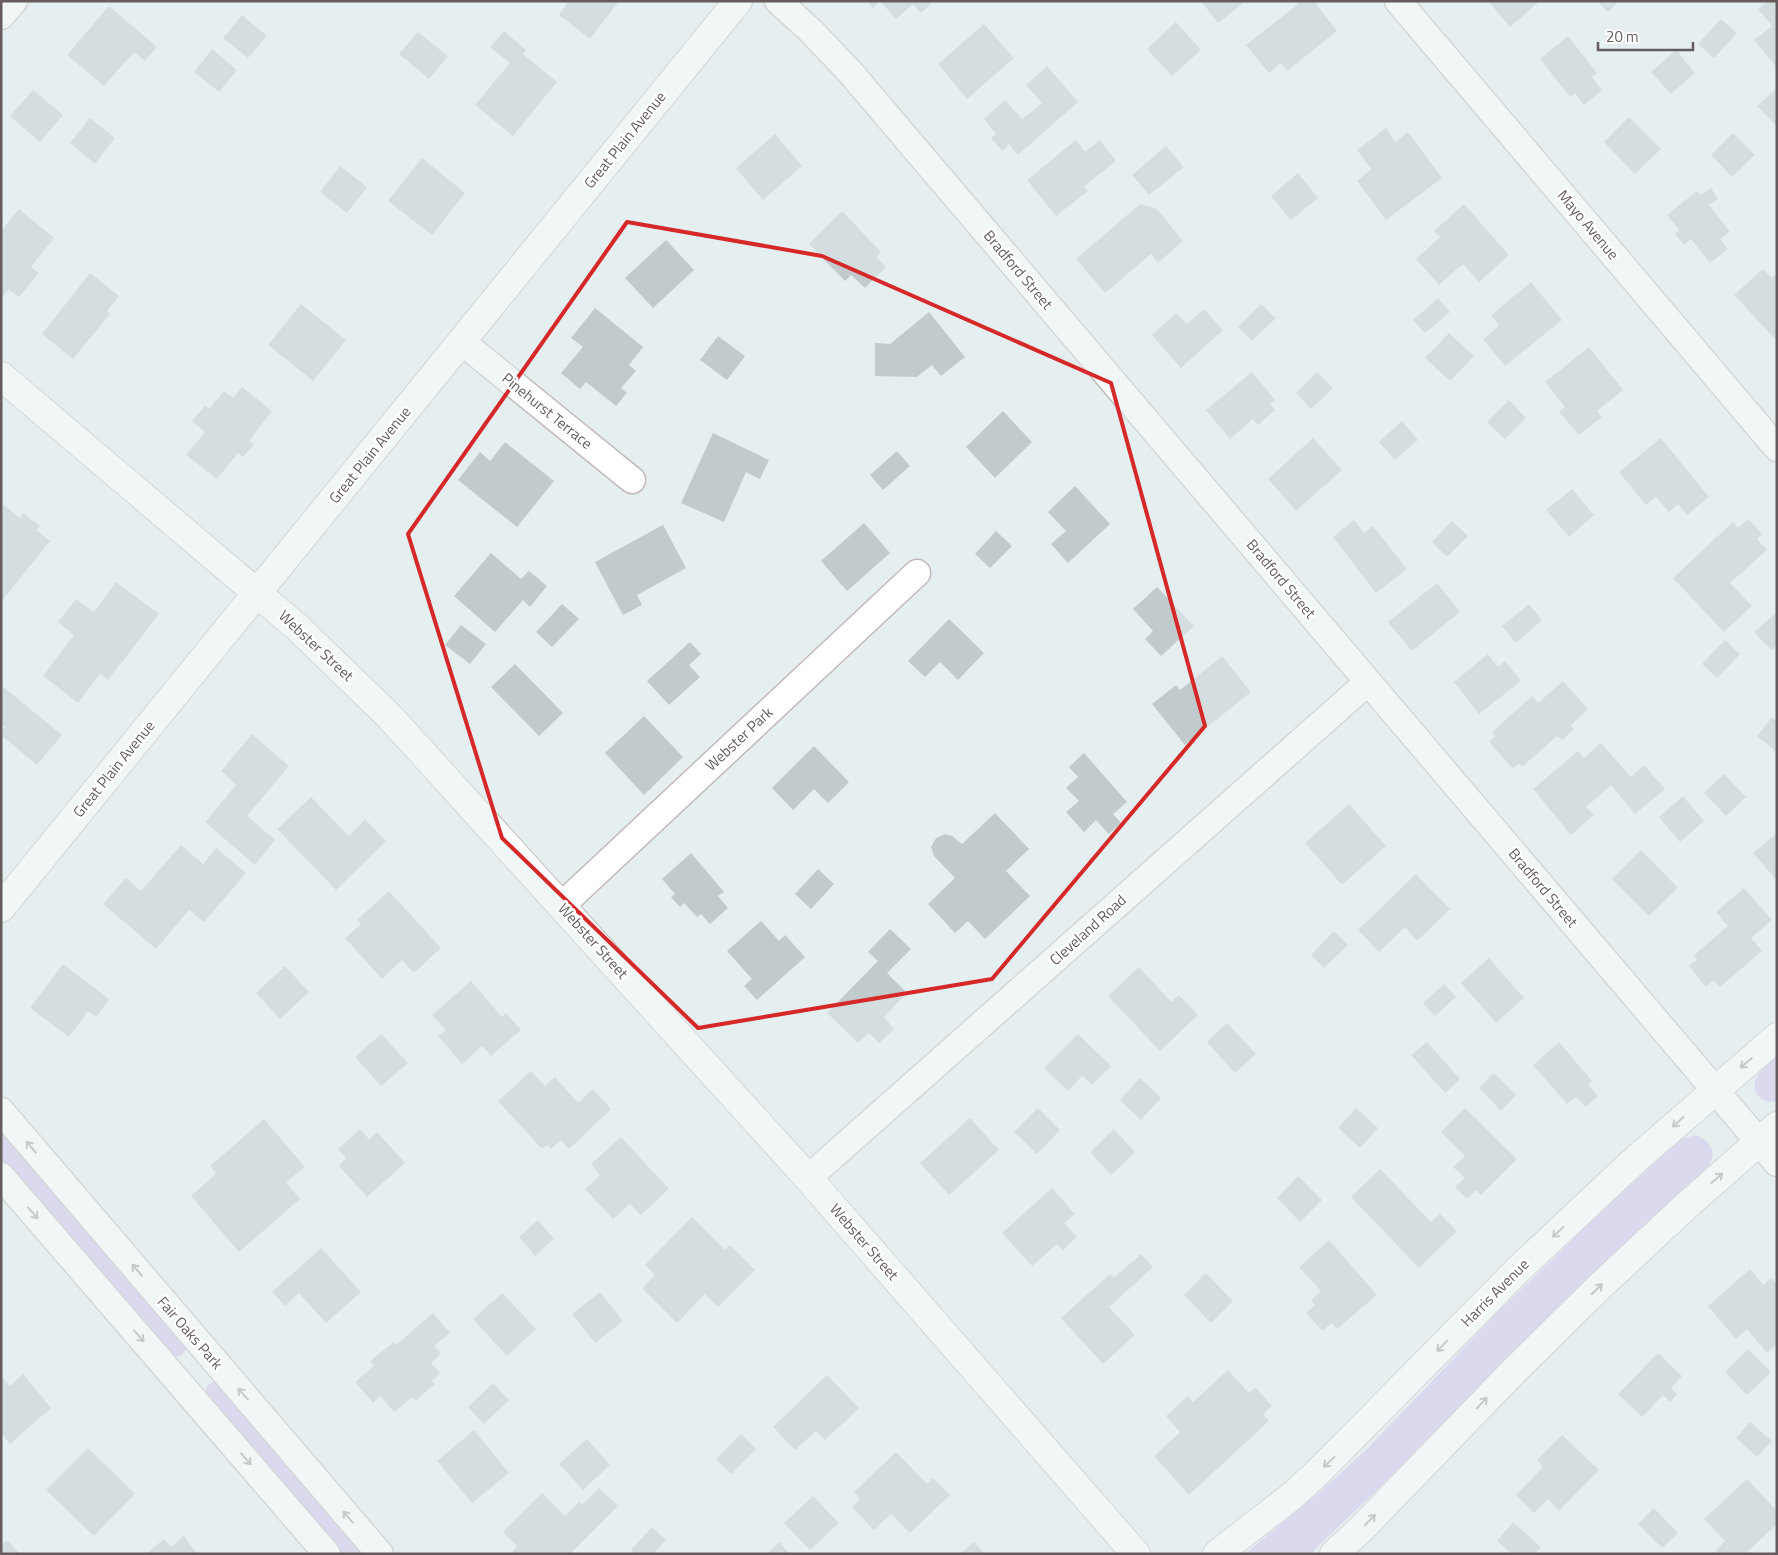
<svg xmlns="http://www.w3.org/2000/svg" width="1778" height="1555" font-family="'Titillium Web',sans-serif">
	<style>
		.green { fill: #cfbfe9 }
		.building { fill: #c1cbcb }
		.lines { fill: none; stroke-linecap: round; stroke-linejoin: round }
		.street-casing { stroke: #c2b9ba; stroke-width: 29 }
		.secondary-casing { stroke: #c2b8b8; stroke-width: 30 }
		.street { stroke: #fff; stroke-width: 26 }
		.secondary { stroke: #fff; stroke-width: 28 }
		.oneway { stroke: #a39d9e }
		.marked { fill: none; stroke: #d62828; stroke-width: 4; stroke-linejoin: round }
		.labels { text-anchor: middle; stroke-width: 5; stroke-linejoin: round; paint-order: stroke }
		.street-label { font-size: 15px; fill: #665c5d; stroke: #fff }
	</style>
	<rect width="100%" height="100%" fill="#e5eff0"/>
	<path class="green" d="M1777,1056V1101C1762,1105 1749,1091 1757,1077C1761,1068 1770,1062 1777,1056Z
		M1,1126L187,1348L182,1355L175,1357L169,1353L1,1159Z
		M1696,1135C1710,1141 1718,1152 1708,1167L1565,1300L1375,1492L1310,1554H1245L1322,1490L1368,1448L1498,1312L1600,1213L1681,1139Z
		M216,1381L368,1554H342L207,1398L205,1394C206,1387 209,1382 216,1381Z"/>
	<path class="building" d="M563,1H619L590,39L559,15L567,4Z
		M867,1H934L921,13L913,4L896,19L880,1L873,8Z
		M1201,1H1246L1218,23Z
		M1302,1H1314L1337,31L1287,71L1281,63L1269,73L1246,45Z
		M1488,1H1540L1510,27Z
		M1597,1H1619L1608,12Z
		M1768,1H1777V68L1754,40L1772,26L1758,9Z
		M109,6L157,47L145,61L134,52L104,86L67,55Z
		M242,15L267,36L248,58L223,38Z
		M1721,19L1737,33L1714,58L1698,44Z
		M1176,22L1201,50L1172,76L1147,49Z
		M984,24L1014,58L967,99L938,64Z
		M504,31L526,50L523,54L557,82L513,136L475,105L510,63L490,47Z
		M418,32L448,56L429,79L399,54Z
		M1568,36L1597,73L1592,77L1602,90L1584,105L1575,93L1570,97L1540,59Z
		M212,49L237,70L219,92L194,72Z
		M1676,50L1695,73L1671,94L1651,72Z
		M1047,66L1078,102L1018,155L1009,144L1002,151L991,138L996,134L984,119L1005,100L1022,119L1042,103L1026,85Z
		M1777,88V126L1757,106Z
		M33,90L63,115L40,142L10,116Z
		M1629,117L1661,149L1635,174L1604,142Z
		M90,118L115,138L95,164L70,143Z
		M1386,128L1395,142L1408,132L1442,178L1386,220L1357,181L1371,169L1357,150Z
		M1733,133L1755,155L1732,177L1711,155Z
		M775,134L802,166L763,200L736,168Z
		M1076,140L1085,152L1100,140L1116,161L1084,186L1088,191L1056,216L1027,180Z
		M1166,146L1184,167L1149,195L1132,175Z
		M422,158L465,193L432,235L388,201Z
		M340,166L367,187L347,213L320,192Z
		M1298,173L1318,198L1291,220L1271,196Z
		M1711,188L1718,199L1709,205L1730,232L1720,239L1728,249L1710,263L1691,239L1684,245L1675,234L1679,230L1667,215L1697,191L1701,195Z
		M1140,204L1157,209L1183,241L1158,263L1151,254L1105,293L1076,259Z
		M1464,204L1509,255L1479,282L1463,264L1439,285L1416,259L1440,237L1434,231Z
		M19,209L54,238L31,267L39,273L19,297L9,289L1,298V231Z
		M842,211L881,252L876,257L886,267L865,288L851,275L845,281L809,244Z
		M666,240L694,270L653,308L625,278Z
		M1763,269L1772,278L1777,274V341L1734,295Z
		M90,273L119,296L107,311L110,314L73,359L42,334Z
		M1531,282L1562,320L1505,366L1483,339L1499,326L1491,315Z
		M1438,298L1450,312L1425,333L1413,320Z
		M301,304L346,340L313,381L268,345Z
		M1261,304L1276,318L1252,341L1238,327Z
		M595,308L643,347L629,365L636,371L621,388L627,393L616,406L586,382L580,389L561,373L583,347L571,338Z
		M1204,309L1223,330L1181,368L1152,335L1176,313L1187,324Z
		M929,312L965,357L941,376L932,365L917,377L875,376V343L890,344Z
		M1449,333L1474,356L1450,381L1425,358Z
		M718,336L745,356L727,380L700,360Z
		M1589,347L1623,390L1597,411L1602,417L1579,435L1559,412L1565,407L1545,382Z
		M1252,372L1275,400L1270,404L1275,410L1258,425L1253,419L1230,439L1206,410Z
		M1317,372L1333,388L1311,409L1296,393Z
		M242,387L272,411L249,441L254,444L243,457L238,453L217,479L186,455L205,432L192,421L205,406L209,409L224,391L233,398Z
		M1509,400L1526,418L1505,439L1487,422Z
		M1003,411L1032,442L995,478L966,447Z
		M1402,421L1418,440L1395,460L1379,442Z
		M713,433L769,460L760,479L746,472L724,522L681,503Z
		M1313,438L1342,470L1296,511L1268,479Z
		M1661,438L1709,497L1687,515L1678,504L1669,512L1656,497L1646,505L1619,472Z
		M505,442L554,481L517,527L458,480L480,452L490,461Z
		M897,451L910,466L883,490L870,475Z
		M1075,486L1110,524L1068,563L1051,544L1066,531L1048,512Z
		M1572,489L1594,515L1569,537L1546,510Z
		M4,505L20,518L23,513L40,526L36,530L50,541L1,602V509Z
		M1748,519L1762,534L1757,539L1767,550L1730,583L1752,606L1724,632L1673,578L1733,522L1738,528Z
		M1354,520L1364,533L1373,526L1407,569L1376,593L1333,537Z
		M1452,521L1468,536L1447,557L1432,542Z
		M864,523L890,553L847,591L821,561Z
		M663,525L686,568L637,595L642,605L623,615L595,562Z
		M996,531L1012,546L990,568L975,554Z
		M491,553L521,579L529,571L547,586L530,607L523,600L495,632L454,596Z
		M116,582L159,614L108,680L100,674L78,703L43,676L74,635L58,622L76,599L94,612Z
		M1437,583L1460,612L1412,651L1388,622Z
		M1157,587L1194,626L1161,656L1145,639L1153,631L1133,609Z
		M562,604L579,619L552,647L536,632Z
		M1529,604L1542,620L1516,643L1502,626Z
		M1777,612V645L1771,650L1754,632Z
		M949,619L984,653L958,680L940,662L925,677L908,661Z
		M461,625L486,644L470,664L445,645Z
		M1725,640L1740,654L1717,678L1702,664Z
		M690,642L701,654L689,665L700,677L669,705L647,681Z
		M1488,654L1498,667L1505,661L1521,681L1479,714L1454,682Z
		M1222,656L1251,692L1185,745L1152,704L1176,685L1180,690Z
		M515,664L563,713L539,736L491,687Z
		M1563,681L1588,709L1571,725L1574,729L1562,740L1557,736L1522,767L1519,763L1513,769L1489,742L1495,736L1492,732L1532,696L1538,703Z
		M1,685L62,735L37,765L1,735V731L5,727L1,724Z
		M644,716L683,757L644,795L605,753Z
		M1772,717L1777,721V749L1775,751L1757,736Z
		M252,734L289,766L247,816L275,840L255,865L205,822L236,785L221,771Z
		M1601,743L1631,777L1644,765L1665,789L1635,814L1611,785L1586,807L1594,815L1571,835L1533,789L1578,751L1584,758Z
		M814,746L849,782L828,803L814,789L793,810L772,788Z
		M1084,753L1127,802L1113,814L1121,823L1109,834L1096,820L1084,832L1066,812L1079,801L1066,788L1078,777L1069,767Z
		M1724,774L1746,797L1726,816L1704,793Z
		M1683,796L1704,821L1680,842L1659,817Z
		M311,797L349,836L365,819L386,841L336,890L277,829Z
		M1349,804L1386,846L1342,885L1305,843Z
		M995,813L1029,849L1006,871L1030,896L985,939L968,921L955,933L928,904L955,878L934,856L931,847L936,838L945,834L952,836L962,844Z
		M1777,833V881L1753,853Z
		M181,845L203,864L216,848L246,873L204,922L189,910L156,949L103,904L126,878L141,891Z
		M1641,850L1678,888L1649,916L1612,879Z
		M691,853L724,892L718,896L728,908L710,924L701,914L697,917L684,903L680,907L671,897L675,894L662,879Z
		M818,869L834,884L811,909L795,894Z
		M1416,874L1450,909L1417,941L1405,927L1379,952L1358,930Z
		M1744,888L1772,920L1751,938L1762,951L1720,987L1714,980L1706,987L1689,966L1697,959L1694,955L1728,926L1716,912Z
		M389,891L441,948L414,973L402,960L382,979L345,938L361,924L357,920Z
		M761,921L779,941L785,935L805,957L757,1000L744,986L752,979L727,951Z
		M890,929L911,949L887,973L907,993L884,1017L894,1029L879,1043L869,1033L858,1043L827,1013L878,961L868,952Z
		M1334,931L1348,945L1324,968L1311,955Z
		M1489,958L1524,998L1496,1023L1461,983Z
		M63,964L109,999L96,1017L88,1011L69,1037L30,1008Z
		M285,966L309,992L280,1019L256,993Z
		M1139,967L1171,1002L1179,995L1198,1015L1160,1051L1108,996Z
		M471,981L502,1017L506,1013L521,1030L491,1056L482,1046L462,1064L438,1036L446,1030L432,1015Z
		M1444,984L1456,997L1435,1016L1423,1003Z
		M1227,1023L1256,1054L1235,1073L1207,1042Z
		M381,1034L408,1063L381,1086L355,1057Z
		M1078,1034L1111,1066L1092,1085L1082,1076L1068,1091L1044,1068Z
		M1427,1042L1460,1079L1445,1093L1411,1055Z
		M1559,1042L1592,1081L1588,1085L1598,1096L1586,1107L1576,1097L1567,1104L1533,1065Z
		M531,1071L545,1086L555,1077L578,1103L593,1089L611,1109L569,1149L561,1140L551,1149L547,1145L542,1149L498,1101Z
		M1494,1073L1516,1095L1501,1111L1479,1088Z
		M1140,1078L1161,1098L1141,1120L1120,1100Z
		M1038,1108L1060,1130L1037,1154L1014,1132Z
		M1356,1108L1378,1128L1360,1148L1338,1128Z
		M1465,1108L1517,1159L1481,1195L1476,1190L1467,1199L1455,1187L1465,1178L1453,1167L1465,1156L1441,1132Z
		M970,1118L999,1150L949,1195L920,1163Z
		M264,1119L305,1167L286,1182L300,1199L239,1252L191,1196L216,1174L210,1166Z
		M360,1129L369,1139L377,1132L405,1163L367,1197L339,1166L346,1158L338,1149Z
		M1114,1129L1135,1152L1111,1175L1090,1152Z
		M621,1137L669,1189L641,1215L630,1204L613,1219L585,1189L600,1175L591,1164Z
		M1380,1169L1431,1222L1440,1214L1457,1231L1419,1268L1351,1197Z
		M1298,1176L1322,1200L1300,1222L1277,1198Z
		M1052,1188L1075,1214L1064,1223L1077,1237L1063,1250L1057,1244L1032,1266L1002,1233Z
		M692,1217L725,1250L730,1245L755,1270L718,1307L705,1294L677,1323L642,1288L655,1275L645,1265Z
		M538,1220L554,1239L535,1256L519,1237Z
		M1329,1240L1377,1295L1337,1329L1332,1323L1322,1331L1306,1313L1315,1305L1311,1300L1321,1291L1299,1267Z
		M321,1248L361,1292L326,1323L299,1293L285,1306L272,1292Z
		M1141,1254L1153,1267L1109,1307L1135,1335L1103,1364L1061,1318L1110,1274L1114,1278Z
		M1750,1269L1763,1285L1771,1278L1777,1284V1344L1767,1353L1747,1329L1736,1339L1708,1306Z
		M1206,1273L1233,1301L1211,1323L1184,1295Z
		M600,1292L623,1321L595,1343L572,1314Z
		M502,1293L536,1329L507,1356L473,1319Z
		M433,1313L450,1333L434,1346L441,1354L431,1363L440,1373L432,1381L435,1384L415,1401L412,1397L394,1412L380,1396L373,1403L355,1382L374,1366L370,1361L394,1342L396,1345Z
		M1748,1349L1771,1372L1747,1395L1725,1372Z
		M1658,1353L1682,1376L1671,1388L1677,1394L1670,1402L1663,1395L1642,1417L1618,1394Z
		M1228,1370L1249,1393L1255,1387L1272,1406L1263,1414L1269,1421L1189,1495L1154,1456L1180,1432L1166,1416L1188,1396L1193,1402Z
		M23,1374L51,1408L10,1444L1,1433V1376L10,1386Z
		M827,1375L859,1408L825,1440L816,1431L795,1450L773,1427Z
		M493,1383L509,1400L484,1424L468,1407Z
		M1750,1422L1772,1441L1757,1457L1736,1438Z
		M474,1430L509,1473L472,1503L437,1461Z
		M741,1434L756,1449L731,1474L716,1459Z
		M1562,1435L1599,1470L1559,1511L1548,1499L1534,1513L1516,1495L1543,1467L1537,1460Z
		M587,1439L610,1465L583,1490L559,1464Z
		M88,1448L135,1494L94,1536L46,1490Z
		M896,1452L927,1484L933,1478L950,1495L910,1533L891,1514L874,1530L852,1507L860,1499L854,1492Z
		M1747,1479L1777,1511V1524L1745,1554H1719L1716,1550L1725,1541L1704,1519Z
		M599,1488L618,1506L570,1554H515L512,1551L517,1546L503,1532L542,1493L565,1516L579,1502L582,1505Z
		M813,1496L839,1523L810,1550L784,1523Z
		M1654,1508L1678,1533L1662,1548L1638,1524Z
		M1513,1522L1541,1547L1535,1554H1512L1497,1541Z
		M652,1527L666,1540L653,1554H635L631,1550Z
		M184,1536L197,1554H146L164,1539L171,1547Z
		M7,1540L20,1554H1V1545Z
		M779,1542L790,1554H767Z
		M974,1542L985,1554H960Z"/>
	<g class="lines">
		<defs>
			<path id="street" d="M778,1L811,31L850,72L1777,1163
				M1398,1L1777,448
				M1,16L14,1
				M462,342L632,480
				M561,906L917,573
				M1,1111L380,1554
				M1,1176L327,1554
				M808,1178L1368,682"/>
			<path id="secondary" d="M1,376L297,627L389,716L808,1178L1136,1554
				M1,908L738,1
				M1217,1554L1292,1496L1318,1472L1521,1267L1634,1161L1777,1037
				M1334,1554L1362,1528L1512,1373L1595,1291L1686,1206L1777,1126"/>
		</defs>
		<use href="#street" class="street-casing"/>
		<use href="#secondary" class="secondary-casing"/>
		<use href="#street" class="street"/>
		<use href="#secondary" class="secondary"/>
	</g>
	<defs><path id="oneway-shaft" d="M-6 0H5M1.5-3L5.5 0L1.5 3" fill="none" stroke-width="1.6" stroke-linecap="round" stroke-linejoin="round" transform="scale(1.25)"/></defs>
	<g class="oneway">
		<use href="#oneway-shaft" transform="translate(1746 1063) rotate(140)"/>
		<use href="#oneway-shaft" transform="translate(1678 1122) rotate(138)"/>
		<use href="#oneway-shaft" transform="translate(31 1147) rotate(-130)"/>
		<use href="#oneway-shaft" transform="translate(1717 1178) rotate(-41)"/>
		<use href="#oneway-shaft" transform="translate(33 1213) rotate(49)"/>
		<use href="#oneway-shaft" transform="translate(1558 1232) rotate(137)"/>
		<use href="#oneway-shaft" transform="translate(137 1270) rotate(-130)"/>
		<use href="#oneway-shaft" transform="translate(1597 1289) rotate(-44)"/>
		<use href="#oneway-shaft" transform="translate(139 1336) rotate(49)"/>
		<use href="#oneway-shaft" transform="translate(1442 1346) rotate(134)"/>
		<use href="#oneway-shaft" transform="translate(243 1394) rotate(-131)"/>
		<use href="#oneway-shaft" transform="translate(1482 1403) rotate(-46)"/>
		<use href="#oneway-shaft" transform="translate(246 1459) rotate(49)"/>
		<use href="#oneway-shaft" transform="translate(1329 1462) rotate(137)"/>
		<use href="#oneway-shaft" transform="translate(348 1517) rotate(-131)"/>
		<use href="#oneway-shaft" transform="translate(1370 1520) rotate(-46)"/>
	</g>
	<path d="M0 0H1778V1555H0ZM627,222L822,256L1111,383L1205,726L992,979L698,1028L502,838L408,534Z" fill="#e5eff0" fill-opacity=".55" fill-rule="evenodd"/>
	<path class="marked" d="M627,222L822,256L1111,383L1205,726L992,979L698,1028L502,838L408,534Z"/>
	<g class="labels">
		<g class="street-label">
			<text transform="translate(625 140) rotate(-51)" y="5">Great Plain Avenue</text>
			<text transform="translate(1588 225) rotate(50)" y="5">Mayo Avenue</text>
			<text transform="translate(1018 270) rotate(50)" y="5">Bradford Street</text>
			<text transform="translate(547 411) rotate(39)" y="5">Pinehurst Terrace</text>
			<text transform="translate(370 455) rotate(-51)" y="5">Great Plain Avenue</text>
			<text transform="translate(1281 579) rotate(50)" y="5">Bradford Street</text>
			<text transform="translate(316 646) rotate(43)" y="5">Webster Street</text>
			<text transform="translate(739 739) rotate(-43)" y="5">Webster Park</text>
			<text transform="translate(114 769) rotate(-51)" y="5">Great Plain Avenue</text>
			<text transform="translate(1543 888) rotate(50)" y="5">Bradford Street</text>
			<text transform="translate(1088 930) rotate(-42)" y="5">Cleveland Road</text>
			<text transform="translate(593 941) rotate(48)" y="5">Webster Street</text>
			<text transform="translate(864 1242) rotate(49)" y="5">Webster Street</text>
			<text transform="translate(1495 1293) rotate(-45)" y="5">Harris Avenue</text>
			<text transform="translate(190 1333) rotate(49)" y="5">Fair Oaks Park</text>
		</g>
	</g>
	<rect width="1778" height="1555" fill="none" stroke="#665c5d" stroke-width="5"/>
	<path d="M1598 42v8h95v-8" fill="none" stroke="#665c5d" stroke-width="2.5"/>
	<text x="1606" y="42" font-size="15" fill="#665c5d" stroke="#ffffff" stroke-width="4" paint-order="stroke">20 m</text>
</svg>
